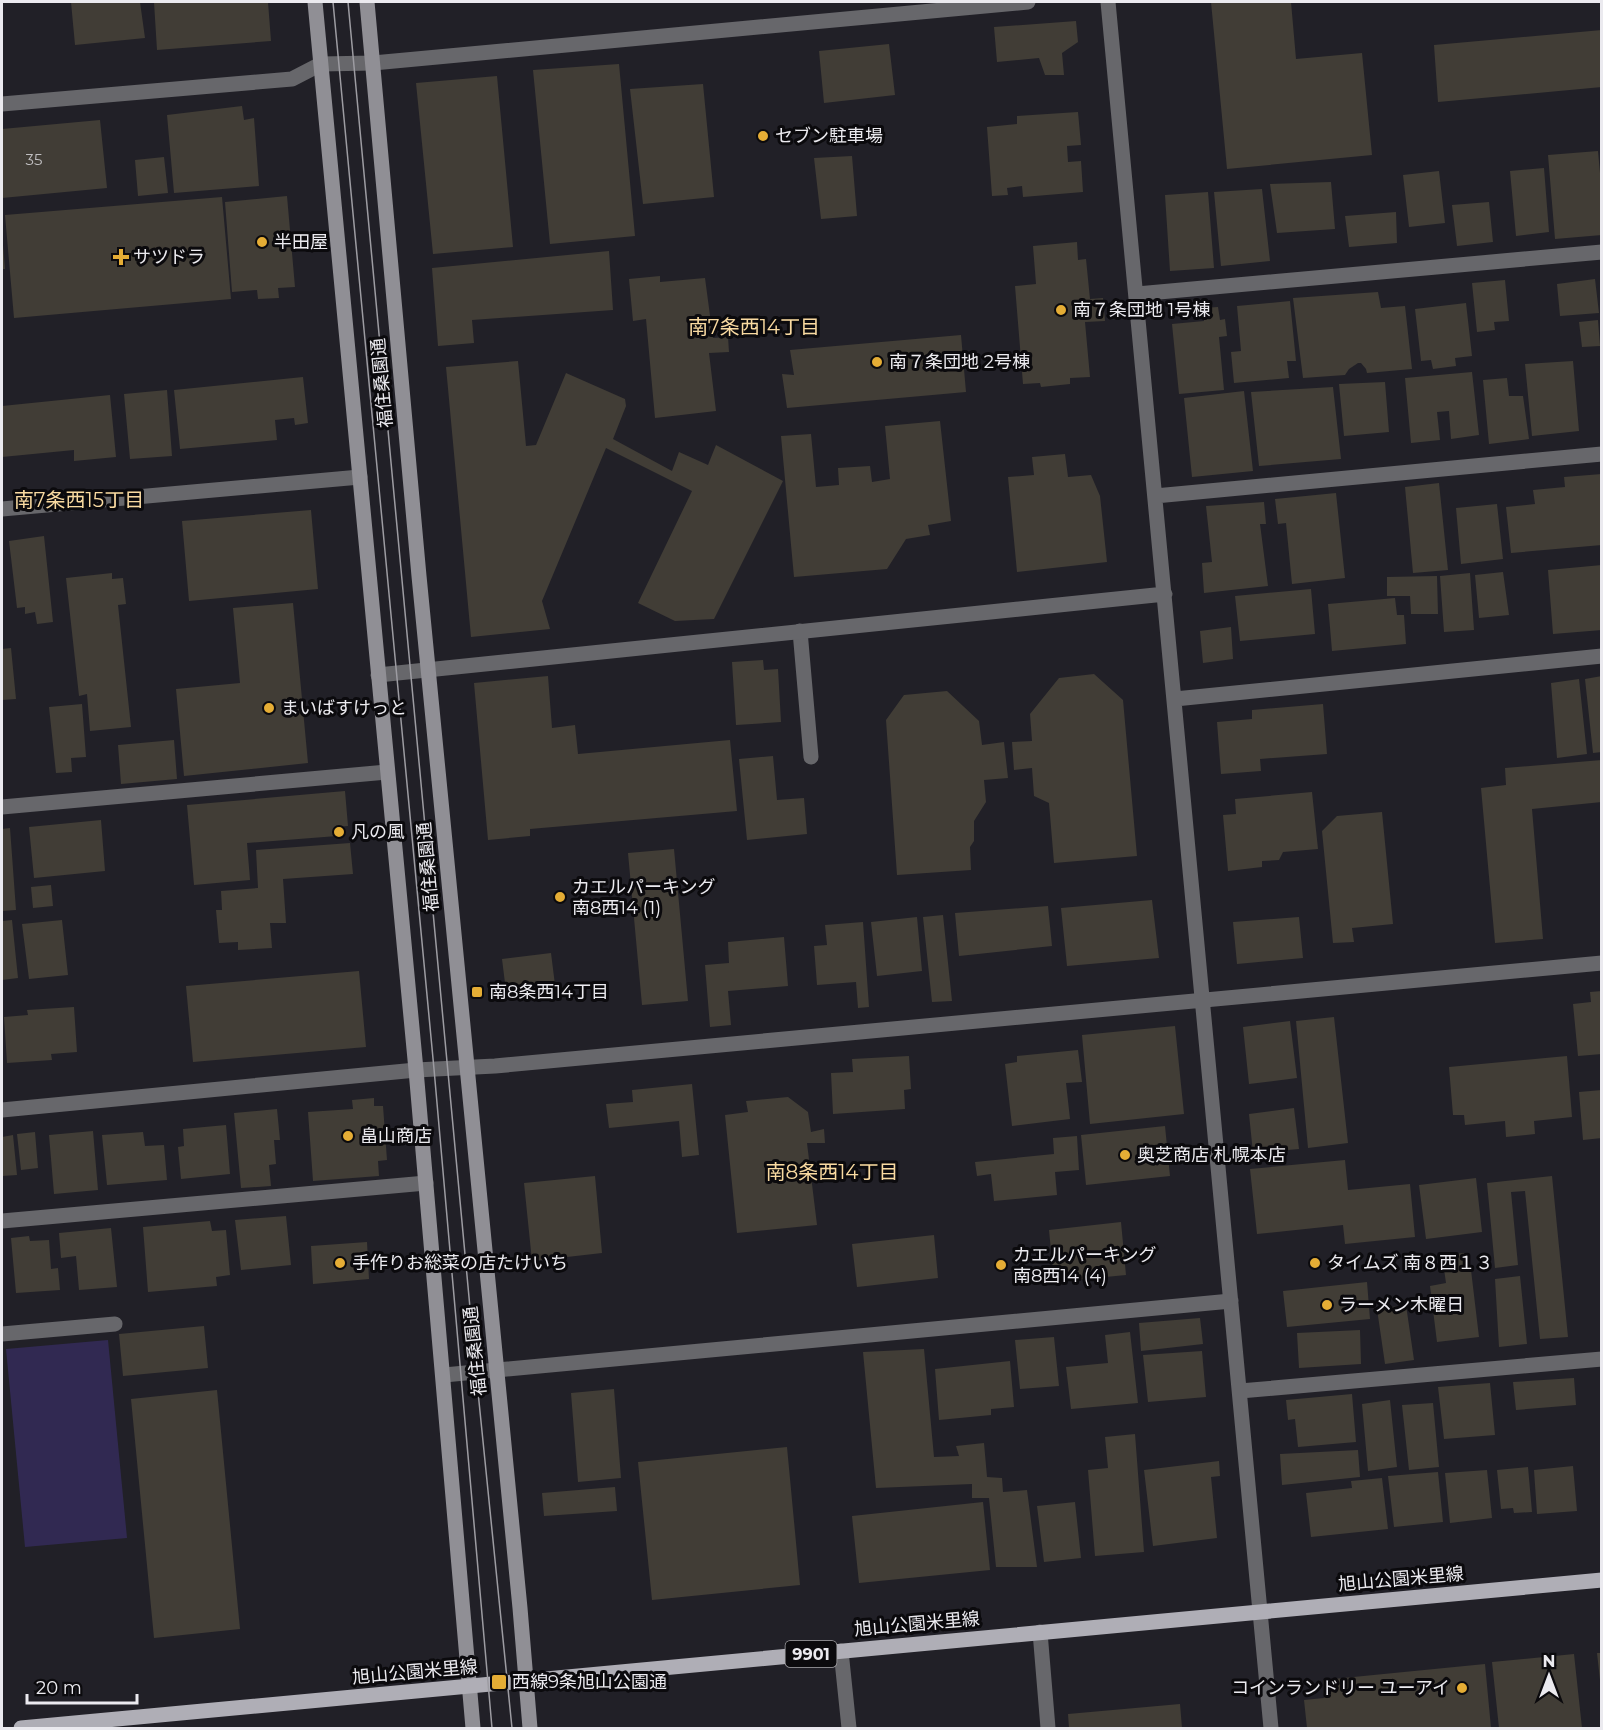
<svg xmlns="http://www.w3.org/2000/svg" width="1603" height="1730" font-family="Montserrat,'Noto Sans JP',sans-serif">
	<style>
		.green { fill: #312952 }
		.building { fill: #413d36 }
		.lines { fill: none; stroke-linecap: round; stroke-linejoin: round }
		.lane { stroke: #67676b; stroke-width: 15 }
		.street { stroke: #67676b; stroke-width: 15 }
		.secondary { stroke: #908f95; stroke-width: 15 }
		.primary { stroke: #afaeb6; stroke-width: 15 }
		.tram { stroke: #9d9ca2; stroke-width: 1.5 }
		.poi-dot { fill: #e5ad35; stroke: #0b0a0d; stroke-width: 2 }
		.labels { text-anchor: middle; stroke-width: 6; stroke-linejoin: round; paint-order: stroke }
		.number-label { font-size: 15px; fill: #c0bfc1 }
		.shield { fill: #0b0a0d; stroke: #a8a7ab; stroke-width: 1.5 }
		.shield-label { font-size: 16px; font-weight: bold; fill: #ebeaef }
		.poi-label { font-size: 18px; fill: #ebeaef; stroke: #0b0a0d; text-anchor: start }
		.street-label { font-size: 18px; fill: #ebeaef; stroke: #0b0a0d }
		.neighbourhood-label { font-size: 20px; fill: #f9daa1; stroke: #0b0a0d }
	</style>
	<rect width="100%" height="100%" fill="#212027"/>
	<path class="green" d="M108,1340L127,1538L25,1547L6,1349Z"/>
	<path class="building" d="M71,2H140L145,38L75,45Z
		M154,2H268L271,41L157,50Z
		M1211,2H1291L1296,59L1362,53L1372,155L1227,169Z
		M1076,21L1078,42L1062,53L1064,75H1045L1039,58L997,62L994,27Z
		M1602,30V87L1438,102L1434,45Z
		M889,44L895,95L824,103L819,51Z
		M619,64L635,236L550,244L533,70Z
		M497,76L513,247L433,254L416,83Z
		M703,84L714,197L643,204L630,89Z
		M242,106L244,120L254,118L259,186L174,193L167,115Z
		M1078,112L1081,145L1067,146L1068,162L1081,161L1083,192L1023,197L1022,186L1007,188L1008,195L992,196L987,127L1017,124V116Z
		M100,120L107,188L2,198V129Z
		M1598,151L1602,195V235L1555,239L1548,155Z
		M852,156L857,216L821,219L814,158Z
		M164,157L168,193L138,196L135,160Z
		M1544,168L1549,232L1516,236L1510,171Z
		M1439,171L1445,223L1409,227L1403,175Z
		M1331,182L1335,229L1277,233L1270,184Z
		M1262,189L1270,261L1221,266L1214,192Z
		M1208,192L1214,268L1170,271L1165,195Z
		M287,196L295,287L278,288L279,298L258,299L257,290L232,292L225,202Z
		M222,197L231,299L14,318L5,215Z
		M1489,202L1493,242L1457,246L1452,205Z
		M1396,212L1397,243L1349,247L1345,216Z
		M1077,242L1078,260L1086,259L1090,299L1103,298L1105,321L1085,322L1090,377L1070,378V384L1041,387L1040,383L1023,384L1015,286L1036,284L1033,246Z
		M2,245H3L5,269H2Z
		M609,251L613,310L472,320L474,343L438,346L432,268Z
		M660,276V282L705,278L713,338L728,337L729,352L709,353L716,411L655,418L646,319L633,321L629,279Z
		M1595,279L1599,313L1560,316L1557,284Z
		M1505,280L1509,321L1494,322L1495,330L1477,332L1472,283Z
		M1378,292L1381,308L1405,306L1412,369L1367,373L1366,369L1361,363H1358L1349,369L1345,375L1303,378L1293,298Z
		M1290,301L1296,361H1287L1289,378L1234,383L1231,352L1241,351L1237,306Z
		M1466,303L1472,356L1455,358L1456,366L1433,369L1431,360L1421,361L1415,309Z
		M1218,307L1220,320L1225,319L1227,336L1219,337L1224,390L1179,394L1172,324L1204,321L1203,308Z
		M1598,320L1600,346L1582,347L1579,322Z
		M961,335L966,392L787,408L782,374L794,375L790,350Z
		M518,361L526,446L536,445L566,373L625,399L626,406L613,439L672,471L679,452L708,465L716,445L783,481L714,619L675,621L638,603L692,491L606,448L542,601L550,629L471,637L446,367Z
		M1573,361L1579,431L1532,436L1525,364Z
		M1472,372L1479,435L1451,439L1449,411L1437,412L1440,440L1411,443L1405,378Z
		M303,377L308,423L295,425L294,418L275,420L277,440L180,449L174,390Z
		M1507,378L1509,396H1523L1529,439L1489,444L1483,380Z
		M1385,382L1389,432L1344,436L1339,384Z
		M1333,387L1341,459L1259,466L1251,392Z
		M167,390L172,456L130,459L124,394Z
		M1244,391L1253,471L1192,477L1184,398Z
		M110,395L116,457L74,461V450L2,457V406Z
		M940,421L951,521L928,525L930,535L906,539L887,569L794,577L781,436L811,434L816,487L839,485L838,468L870,466L872,482L890,479L885,426Z
		M1065,454L1068,477L1091,475L1100,496L1107,562L1017,572L1008,477L1034,475L1032,457Z
		M1602,474V545L1511,553L1506,507L1535,504L1533,490L1565,487L1564,477Z
		M1439,483L1448,570L1413,573L1405,487Z
		M1336,493L1345,578L1292,584L1286,523L1278,524L1275,499Z
		M1264,502L1266,524H1260L1268,586L1204,593L1202,563L1212,562L1206,506Z
		M1497,504L1503,559L1461,564L1456,508Z
		M311,510L318,589L189,601L182,521Z
		M44,536L53,622L37,624L35,612L25,614V607L17,608L9,541Z
		M1602,565V630L1553,634L1548,570Z
		M1503,572L1509,615L1479,618L1475,575Z
		M112,573V579L123,578L126,604L118,605L131,727L90,731L87,694L79,696L66,578Z
		M1470,573L1474,630L1444,632L1440,576Z
		M1437,576L1438,614H1411L1410,596H1387V577Z
		M1311,589L1315,634L1240,641L1235,596Z
		M1395,598L1397,615H1404L1406,644L1332,651L1328,604Z
		M293,603L308,763L184,776L176,689L240,683L233,608Z
		M1231,627L1233,659L1203,663L1200,631Z
		M11,648L16,699L2,700V649Z
		M763,660L764,670L778,669L781,722L736,725L732,662Z
		M1094,674L1123,700L1137,856L1054,863L1049,803L1034,796L1032,768L1014,770L1012,742L1032,741L1030,714L1059,678Z
		M548,676L552,728L575,725L578,754L730,740L737,811L530,829V836L488,840L474,683Z
		M1602,676V752L1593,753L1585,679Z
		M1579,679L1587,754L1557,758L1551,683Z
		M947,691L979,721L982,745L1004,742L1008,778L984,780L986,802L974,821V841L970,847L971,870L897,875L886,720L904,695Z
		M82,704L86,757L71,758L72,772L56,773L49,707Z
		M1323,704L1327,754L1260,759L1261,771L1221,774L1217,722L1252,719V710Z
		M174,740L177,779L121,784L118,745Z
		M773,756L777,800L804,798L807,834L747,840L739,759Z
		M1602,760V802L1532,809L1543,939L1495,943L1481,788L1506,785L1505,768Z
		M345,791L348,826L336,827L337,836L247,843L250,880L194,885L187,805Z
		M1312,792L1318,849L1283,852L1279,860L1262,861V867L1228,871L1223,815L1236,814L1235,799Z
		M1382,812L1393,924L1352,928L1354,942L1333,943L1322,831L1337,816Z
		M101,820L105,871L34,878L29,827Z
		M10,828L16,910L2,911V829Z
		M350,843L353,874L283,879L286,923H270L272,948L238,950V942L219,943L216,910H222L221,891L258,888L256,850Z
		M674,849L688,1001L642,1005L628,853Z
		M51,885L53,906L33,908L31,887Z
		M1152,900L1159,958L1067,966L1061,908Z
		M1048,906L1052,946L959,956L955,913Z
		M943,915L952,1001L932,1002L923,917Z
		M917,917L922,971L877,976L871,922Z
		M1299,917L1303,958L1237,964L1233,922Z
		M12,920L18,978L2,980V921Z
		M62,920L68,975L29,979L22,924Z
		M863,922L869,1007L858,1008L856,982L817,985L814,946L827,945L825,925Z
		M784,937L788,986L728,991L731,1025L710,1027L705,965L729,963L728,942Z
		M551,953L555,985L506,991L502,959Z
		M359,971L366,1047L193,1062L186,986Z
		M1602,991V1054L1578,1056L1573,1004L1591,1002L1590,992Z
		M74,1007L77,1052L51,1054L52,1060L7,1063L4,1017L28,1015L27,1010Z
		M1334,1017L1348,1143L1308,1148L1296,1021Z
		M1290,1021L1297,1078L1249,1084L1243,1027Z
		M1175,1026L1184,1114L1090,1124L1082,1035Z
		M1078,1050L1082,1082L1066,1083L1070,1119L1012,1126L1005,1064L1017,1062V1056Z
		M909,1056L911,1089L904,1090L905,1109L833,1114L831,1073L853,1072L852,1059Z
		M1567,1056L1572,1117L1534,1121L1535,1134L1506,1137L1505,1121L1465,1125L1464,1115H1453L1449,1067Z
		M692,1084L699,1155L682,1157L679,1121L609,1128L606,1104L633,1102L632,1090Z
		M1602,1090V1138L1583,1140L1579,1092Z
		M788,1097L808,1112L811,1132L824,1129L825,1143H807L817,1225L737,1233L725,1115L748,1112L746,1101Z
		M374,1098V1106H383L387,1160L378,1161L379,1176L313,1181L308,1112L353,1109L352,1100Z
		M1294,1108L1299,1149L1253,1153L1249,1114Z
		M277,1109L280,1140H274L276,1164L269,1165L271,1186L241,1188L234,1113Z
		M226,1125L230,1174L181,1179L178,1147L184,1146L183,1129Z
		M1165,1126L1170,1176L1086,1185L1081,1135Z
		M93,1131L98,1190L54,1194L49,1135Z
		M35,1132L38,1168L21,1170L17,1134Z
		M143,1132L145,1146L164,1145L167,1180L107,1185L102,1135Z
		M13,1135L17,1175L2,1176V1137Z
		M1077,1136L1079,1170L1055,1172L1057,1195L994,1201L991,1174L977,1176L975,1162L1054,1154L1053,1138Z
		M1345,1160L1348,1190L1410,1184L1415,1237L1345,1244L1343,1225L1257,1234L1250,1169Z
		M595,1176L602,1253L532,1261L524,1183Z
		M1552,1176L1568,1337L1540,1339L1525,1191L1511,1192L1518,1265L1495,1268L1487,1183Z
		M1476,1178L1482,1232L1426,1239L1419,1185Z
		M286,1216L291,1265L241,1270L235,1220Z
		M210,1221L212,1231L226,1230L230,1275L216,1277L217,1286L148,1292L143,1227Z
		M1121,1222L1126,1275L1054,1282L1049,1230Z
		M111,1228L117,1287L79,1290L76,1256L61,1258L59,1233Z
		M934,1235L938,1278L857,1287L852,1244Z
		M29,1236L30,1241L49,1240L51,1269L58,1268L60,1290L16,1293L11,1238Z
		M367,1242L369,1279L313,1284L311,1246Z
		M1464,1253L1466,1270H1471L1479,1337L1437,1342L1430,1286L1446,1283L1442,1255Z
		M1520,1276L1527,1344L1499,1347L1495,1279Z
		M1367,1282L1370,1319L1287,1327L1283,1291Z
		M1406,1305L1414,1360L1385,1364L1377,1309Z
		M1200,1318L1203,1344L1141,1351L1139,1323Z
		M204,1326L208,1368L123,1376L119,1334Z
		M1360,1330L1361,1364L1299,1368L1297,1333Z
		M1130,1332L1138,1403L1071,1409L1066,1367L1108,1363L1105,1335Z
		M1054,1337L1059,1386L1020,1389L1015,1340Z
		M924,1349L934,1457L959,1456L956,1446L984,1443L987,1477L1002,1478L1003,1492L1027,1490L1037,1567H996L989,1498H972V1484L876,1488L863,1352Z
		M1202,1351L1206,1397L1148,1402L1143,1355Z
		M1010,1361L1014,1407L991,1409V1415L939,1420L935,1369Z
		M1574,1378L1576,1405L1516,1410L1513,1382Z
		M1490,1383L1495,1435L1444,1439L1438,1387Z
		M614,1389L621,1478L578,1482L571,1393Z
		M217,1390L240,1629L154,1638L131,1399Z
		M1352,1394L1356,1442L1298,1447L1295,1419L1288,1420L1286,1400Z
		M1390,1400L1397,1467L1368,1471L1362,1404Z
		M1433,1403L1439,1467L1409,1470L1402,1405Z
		M1135,1434L1144,1552L1095,1556L1088,1470L1108,1468L1105,1437Z
		M787,1447L800,1585L652,1600L638,1462Z
		M1358,1450L1360,1477L1282,1485L1280,1454Z
		M1219,1461L1220,1476L1211,1477L1217,1538L1153,1546L1144,1470Z
		M1573,1466L1577,1511L1537,1514L1534,1470Z
		M1528,1467L1532,1512L1514,1513L1513,1508L1501,1509L1497,1470Z
		M1487,1470L1492,1518L1450,1523L1445,1473Z
		M1438,1472L1443,1522L1394,1527L1388,1476Z
		M1382,1478L1388,1529L1311,1537L1306,1493L1352,1488L1351,1481Z
		M615,1487L617,1511L544,1516L542,1493Z
		M983,1502L990,1570L859,1583L852,1516Z
		M1075,1502L1081,1558L1044,1562L1037,1506Z
		M1597,1653H1602V1680H1600Z
		M1574,1654L1582,1728H1499L1492,1662Z
		M1485,1664L1491,1728H1307L1304,1700L1324,1698L1323,1680Z
		M1180,1704L1182,1728H1069L1068,1714Z"/>
	<g class="lines">
		<path class="lane" d="M800,631L811,757
			M2,1221L426,1183
			M2,1334L115,1324
			M1040,1632L1048,1728
			M841,1651L849,1728"/>
		<path class="street" d="M1108,2L1271,1728
			M2,104L292,79L321,64L373,63L1028,2
			M1137,294L1602,252
			M1155,496L1602,454
			M2,509L360,477
			M378,675L1165,594
			M1175,699L1602,656
			M2,807L387,772
			M2,1110L416,1070L495,1066L1602,963
			M444,1375L1231,1301
			M1240,1391L1602,1359"/>
		<path class="secondary" d="M315,2L416,1070L473,1728
			M367,2L419,576L520,1608L530,1728"/>
		<path class="primary" d="M21,1728L1602,1580"/>
		<path class="tram" d="M333,2L434,1069L492,1728
			M348,2L476,1372L512,1728"/>
	</g>
	<g class="poi-dot">
		<circle cx="763" cy="136" r="6"/>
		<circle cx="262" cy="242" r="6"/>
		<path d="M118 248h6v6h6v6h-6v6h-6v-6h-6v-6h6z"/>
		<circle cx="1061" cy="310" r="6"/>
		<circle cx="877" cy="362" r="6"/>
		<circle cx="269" cy="708" r="6"/>
		<circle cx="339" cy="832" r="6"/>
		<circle cx="560" cy="897" r="6"/>
		<rect x="471" y="986" width="12" height="12" rx="3"/>
		<circle cx="348" cy="1136" r="6"/>
		<circle cx="1125" cy="1155" r="6"/>
		<circle cx="340" cy="1263" r="6"/>
		<circle cx="1315" cy="1263" r="6"/>
		<circle cx="1001" cy="1265" r="6"/>
		<circle cx="1327" cy="1305" r="6"/>
		<rect x="491" y="1674" width="16" height="16" rx="3"/>
		<circle cx="1462" cy="1688" r="6"/>
	</g>
	<g class="labels">
		<g class="number-label">
			<text x="34" y="165">35</text>
		</g>
		<rect class="shield" x="785.5" y="1641" width="51" height="26" rx="4.5"/>
		<g class="shield-label">
			<text x="811" y="1660">9901</text>
		</g>
		<g class="poi-label">
			<text x="775" y="142">セブン駐車場</text>
			<text x="274" y="248">半田屋</text>
			<text x="133" y="263">サツドラ</text>
			<text x="1073" y="316">南７条団地 1号棟</text>
			<text x="889" y="368">南７条団地 2号棟</text>
			<text x="281" y="714">まいばすけっと</text>
			<text x="351" y="838">凡の風</text>
			<text x="572" y="893">カエルパーキング<tspan x="572" dy="21">南8西14 (1)</tspan></text>
			<text x="489" y="998">南8条西14丁目</text>
			<text x="360" y="1142">畠山商店</text>
			<text x="1137" y="1161">奥芝商店 札幌本店</text>
			<text x="1013" y="1261">カエルパーキング<tspan x="1013" dy="21">南8西14 (4)</tspan></text>
			<text x="352" y="1269">手作りお総菜の店たけいち</text>
			<text x="1327" y="1269">タイムズ 南８西１３</text>
			<text x="1339" y="1311">ラーメン木曜日</text>
			<text x="512" y="1688">西線9条旭山公園通</text>
			<text x="1450" y="1694" text-anchor="end">コインランドリー ユーアイ</text>
		</g>
		<g class="street-label">
			<text transform="translate(382 383) rotate(-95)" y="6">福住桑園通</text>
			<text transform="translate(428 867) rotate(-95)" y="6">福住桑園通</text>
			<text transform="translate(475 1351) rotate(-96)" y="6">福住桑園通</text>
			<text transform="translate(1401 1579) rotate(-5)" y="6">旭山公園米里線</text>
			<text transform="translate(917 1624) rotate(-5)" y="6">旭山公園米里線</text>
			<text transform="translate(415 1672) rotate(-5)" y="6">旭山公園米里線</text>
		</g>
		<g class="neighbourhood-label">
			<text x="754" y="334">南7条西14丁目</text>
			<text x="79" y="507">南7条西15丁目</text>
			<text x="832" y="1179">南8条西14丁目</text>
		</g>
	</g>
	<rect width="1603" height="1730" fill="none" stroke="#ebeaef" stroke-width="6"/>
	<g transform="translate(1549 1676)" stroke="#0b0a0d" stroke-width="4.5" paint-order="stroke">
	<path d="M0-4.5L10 22L0 15L-10 22Z" fill="#ebeaef"/>
	<text y="-9" font-size="16" font-weight="bold" text-anchor="middle" fill="#ebeaef">N</text>
	</g>
	<path d="M27 1694v9h110v-9" fill="none" stroke="#ebeaef" stroke-width="3"/>
	<text x="36" y="1694" font-size="18" fill="#ebeaef" stroke="#0b0a0d" stroke-width="4.5" paint-order="stroke">20 m</text>
</svg>
